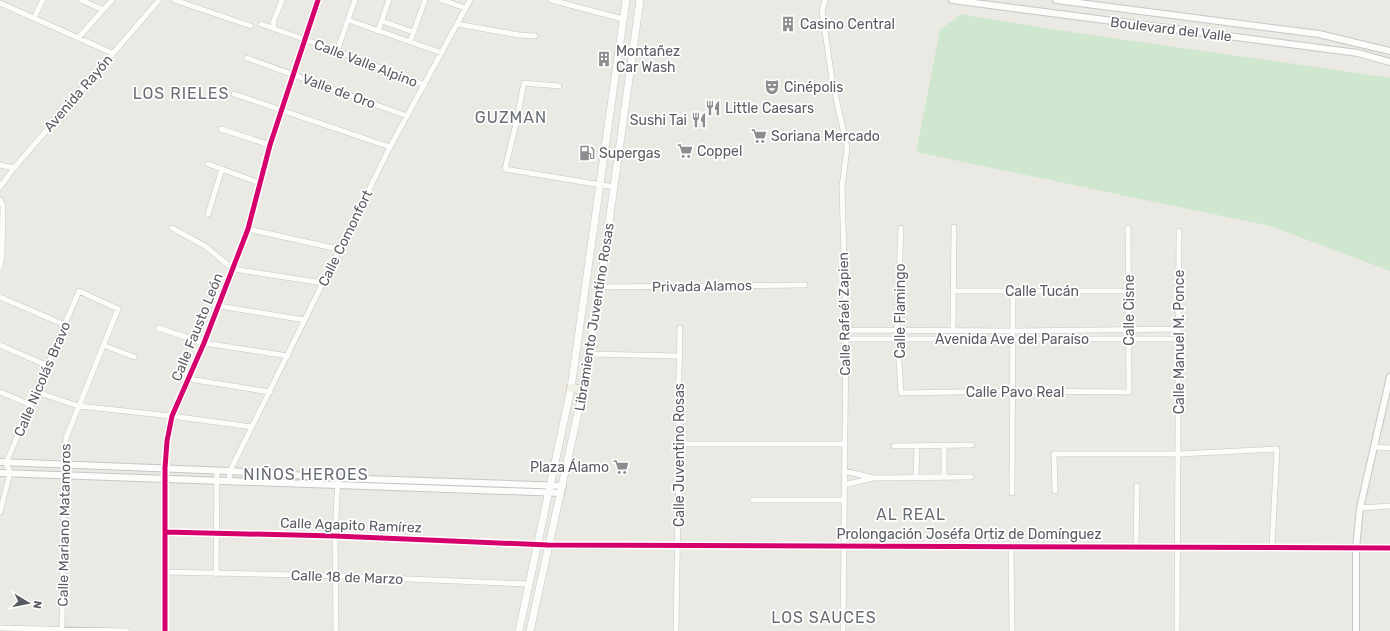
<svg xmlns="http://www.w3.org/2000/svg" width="1390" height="631" font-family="Rubik,sans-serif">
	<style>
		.green { fill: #d0e7cf }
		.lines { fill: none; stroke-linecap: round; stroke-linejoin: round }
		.minor-casing { stroke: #c6c7c5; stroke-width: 6 }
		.tertiary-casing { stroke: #c6c7c5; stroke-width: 8 }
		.secondary-casing { stroke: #c8c8c8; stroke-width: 8 }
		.primary-casing { stroke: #d3ccaf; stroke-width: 10 }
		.minor { stroke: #fcfcfb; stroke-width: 5 }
		.tertiary { stroke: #fcfcfb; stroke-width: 6 }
		.secondary { stroke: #fcfcfb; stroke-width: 7 }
		.primary { stroke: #f2f1e6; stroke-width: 8 }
		.cycleway-casing { stroke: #fff; stroke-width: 8 }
		.cycleway { stroke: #d6006c; stroke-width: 5 }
		.labels { text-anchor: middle; stroke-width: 3.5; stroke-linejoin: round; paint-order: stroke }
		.poi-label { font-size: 14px; fill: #595c62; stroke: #fff; text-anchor: start }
		.street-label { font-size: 14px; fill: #595c62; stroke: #fff }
		.quarter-label { font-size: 16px; letter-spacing: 1px; fill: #696e74; stroke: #fff }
	</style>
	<rect width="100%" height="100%" fill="#eae9e3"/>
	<path class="green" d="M961,14C1103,39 1247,56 1390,78V271L1270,226L916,152L940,30Z"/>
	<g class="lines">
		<defs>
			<path id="minor" d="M81,0L103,10
				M174,0L251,26
				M442,0L465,8
				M551,0L623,19
				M825,0L822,11L832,79L847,148L842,187L846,330L843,631
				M0,3L112,53
				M34,18L43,0
				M348,20L442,53
				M382,21L413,32
				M261,24L337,51L425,85
				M457,24L519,35L535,36
				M274,28L273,23L282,0
				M378,31L389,0
				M79,37L112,0
				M410,42L425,0
				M337,51L355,0
				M247,58L407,116
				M559,86L524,83L515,128L505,169L614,187
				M234,94L390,147
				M221,129L270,145
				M208,164L260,183
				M0,165L14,168
				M0,187L14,168L159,0
				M0,200L3,206L2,256L0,267
				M208,214L222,169
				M172,228L205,246L233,269L323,283
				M901,228L897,330L901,393L1012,391L1129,392L1128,228
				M248,229L338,249
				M600,287L805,285
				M954,291H1129
				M0,297L65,325
				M219,306L305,320
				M158,328L204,343L288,356
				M846,330L1012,331L1179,329
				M953,330L954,227
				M846,339H1179
				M0,345L48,366
				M103,345L134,357
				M589,354L680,356
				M189,379L270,392
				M0,392L31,405
				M37,392L78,406L172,416L252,427
				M679,444H845
				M894,446L972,445
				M1374,447L1390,448
				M844,471L874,478L971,477
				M916,478L917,446
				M944,478V446
				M229,480L230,471L390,147L470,0
				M844,485L873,478
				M1055,491L1054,454H1179L1277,449L1272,547
				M1012,493L1013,291
				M753,500H844
				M1360,508L1390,506
				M0,512L10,473L6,463L79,291L118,309L66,438L64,464L62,631
				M165,532L335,536L548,545L1390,548
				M1011,546L1012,631
				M1136,547L1137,486
				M166,572L337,576L529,584
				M216,574L217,471
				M0,628L127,631
				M165,631V468L167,441L172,416L204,343L248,229L270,145L318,0
				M336,631L335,536L338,478
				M676,631L679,444L678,416L680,328
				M1177,631L1179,231"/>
			<path id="tertiary" d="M952,0L1358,53L1390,62
				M1056,0L1319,34L1390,51
				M0,462L230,471L338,478L563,486
				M0,473L561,493
				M1356,631V548L1360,508L1390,377"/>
			<path id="secondary" d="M519,631L571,388L626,0
				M530,631L583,390L600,287L640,0"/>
			<path id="primary" d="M571,388L583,390"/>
		</defs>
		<use href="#minor" class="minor-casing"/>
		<use href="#tertiary" class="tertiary-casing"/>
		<use href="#secondary" class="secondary-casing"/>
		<use href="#primary" class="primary-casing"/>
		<use href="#minor" class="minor"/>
		<use href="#tertiary" class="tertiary"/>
		<use href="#secondary" class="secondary"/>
		<use href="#primary" class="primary"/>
		<defs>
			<path id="cycleway" d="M165,532L335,536L548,545L1390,548
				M165,631V468L167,441L172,416L204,343L248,229L270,145L318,0"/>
		</defs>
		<use href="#cycleway" class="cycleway-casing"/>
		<use href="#cycleway" class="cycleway"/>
	</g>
	<defs>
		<symbol id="building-bare" viewBox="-9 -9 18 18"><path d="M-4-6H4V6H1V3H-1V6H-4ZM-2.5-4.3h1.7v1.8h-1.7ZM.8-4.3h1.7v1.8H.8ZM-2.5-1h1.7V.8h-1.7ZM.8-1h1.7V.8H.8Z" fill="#8c8d8f" stroke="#fff" stroke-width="2.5" paint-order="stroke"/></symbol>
		<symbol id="theatre-bare" viewBox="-9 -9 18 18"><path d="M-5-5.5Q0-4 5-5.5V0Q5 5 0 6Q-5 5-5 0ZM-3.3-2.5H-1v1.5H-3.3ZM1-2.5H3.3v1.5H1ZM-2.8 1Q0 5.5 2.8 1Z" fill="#8c8d8f" stroke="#fff" stroke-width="2.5" paint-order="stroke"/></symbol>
		<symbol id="restaurant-bare" viewBox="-9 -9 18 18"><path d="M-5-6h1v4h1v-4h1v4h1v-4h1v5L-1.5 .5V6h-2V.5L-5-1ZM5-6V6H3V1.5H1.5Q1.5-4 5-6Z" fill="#8c8d8f" stroke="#fff" stroke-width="2.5" paint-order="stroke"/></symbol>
		<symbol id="supermarket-bare" viewBox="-9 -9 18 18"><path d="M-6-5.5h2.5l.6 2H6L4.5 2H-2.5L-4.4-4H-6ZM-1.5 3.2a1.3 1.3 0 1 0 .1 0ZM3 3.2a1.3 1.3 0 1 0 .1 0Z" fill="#8c8d8f" stroke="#fff" stroke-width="2.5" paint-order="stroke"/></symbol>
		<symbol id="fuel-bare" viewBox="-9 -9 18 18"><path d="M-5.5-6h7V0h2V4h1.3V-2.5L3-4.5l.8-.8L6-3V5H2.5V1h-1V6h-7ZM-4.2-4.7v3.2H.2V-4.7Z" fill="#8c8d8f" stroke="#fff" stroke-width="2.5" paint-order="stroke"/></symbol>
	</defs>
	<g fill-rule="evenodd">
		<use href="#building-bare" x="777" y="13" width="22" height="22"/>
		<use href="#building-bare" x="593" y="48" width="22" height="22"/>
		<use href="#theatre-bare" x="761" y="76" width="22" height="22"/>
		<use href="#restaurant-bare" x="702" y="97" width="22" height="22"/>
		<use href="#restaurant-bare" x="688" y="109" width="22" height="22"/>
		<use href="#supermarket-bare" x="748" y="125" width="22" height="22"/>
		<use href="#supermarket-bare" x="674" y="140" width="22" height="22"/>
		<use href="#fuel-bare" x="576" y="142" width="22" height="22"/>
		<use href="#supermarket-bare" x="610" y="456" width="22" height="22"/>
	</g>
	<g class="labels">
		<g class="poi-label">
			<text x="800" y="29">Casino Central</text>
			<text x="616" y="56">Montañez<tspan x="616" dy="16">Car Wash</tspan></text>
			<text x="784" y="92">Cinépolis</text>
			<text x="725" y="113">Little Caesars</text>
			<text x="687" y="125" text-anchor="end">Sushi Tai</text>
			<text x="771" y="141">Soriana Mercado</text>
			<text x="697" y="156">Coppel</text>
			<text x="599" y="158">Supergas</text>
			<text x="609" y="472" text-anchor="end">Plaza Álamo</text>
		</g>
		<g class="street-label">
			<text transform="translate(1171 29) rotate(7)" y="5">Boulevard del Valle</text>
			<text transform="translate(366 63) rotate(21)" y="5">Calle Valle Alpino</text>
			<text transform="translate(339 91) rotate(20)" y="5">Valle de Oro</text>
			<text transform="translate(78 93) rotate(-49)" y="5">Avenida Rayón</text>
			<text transform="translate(345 238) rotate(-64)" y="5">Calle Comonfort</text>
			<text transform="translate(702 286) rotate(-1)" y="5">Privada Alamos</text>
			<text x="1042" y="296">Calle Tucán</text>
			<text transform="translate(1129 310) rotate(-90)" y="5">Calle Cisne</text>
			<text transform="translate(900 311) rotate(-90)" y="5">Calle Flamingo</text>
			<text transform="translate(844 314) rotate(-91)" y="5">Calle Rafaél Zapien</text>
			<text transform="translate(594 317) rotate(-81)" y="5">Libramiento Juventino Rosas</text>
			<text transform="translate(197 327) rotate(-68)" y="5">Calle Fausto León</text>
			<text x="1012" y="344">Avenida Ave del Paraíso</text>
			<text transform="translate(1179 342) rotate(-90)" y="5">Calle Manuel M. Ponce</text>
			<text transform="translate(42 379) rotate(-67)" y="5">Calle Nicolás Bravo</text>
			<text x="1015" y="397">Calle Pavo Real</text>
			<text transform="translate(679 455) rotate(-90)" y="5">Calle Juventino Rosas</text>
			<text transform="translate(64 525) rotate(-89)" y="5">Calle Mariano Matamoros</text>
			<text transform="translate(351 525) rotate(2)" y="5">Calle Agapito Ramírez</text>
			<text x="969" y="539">Prolongación Joséfa Ortiz de Domínguez</text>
			<text transform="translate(347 577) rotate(2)" y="5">Calle 18 de Marzo</text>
		</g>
		<g class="quarter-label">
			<text x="181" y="99">LOS RIELES</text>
			<text x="511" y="123">GUZMAN</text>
			<text x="306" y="480">NIÑOS HEROES</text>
			<text x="911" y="520">AL REAL</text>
			<text x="824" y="623">LOS SAUCES</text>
		</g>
	</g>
	<g transform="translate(28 603) rotate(100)" stroke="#ffffff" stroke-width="3" paint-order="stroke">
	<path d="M0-3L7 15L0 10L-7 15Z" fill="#595c62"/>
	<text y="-6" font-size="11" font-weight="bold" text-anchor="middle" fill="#595c62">N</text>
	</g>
</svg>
